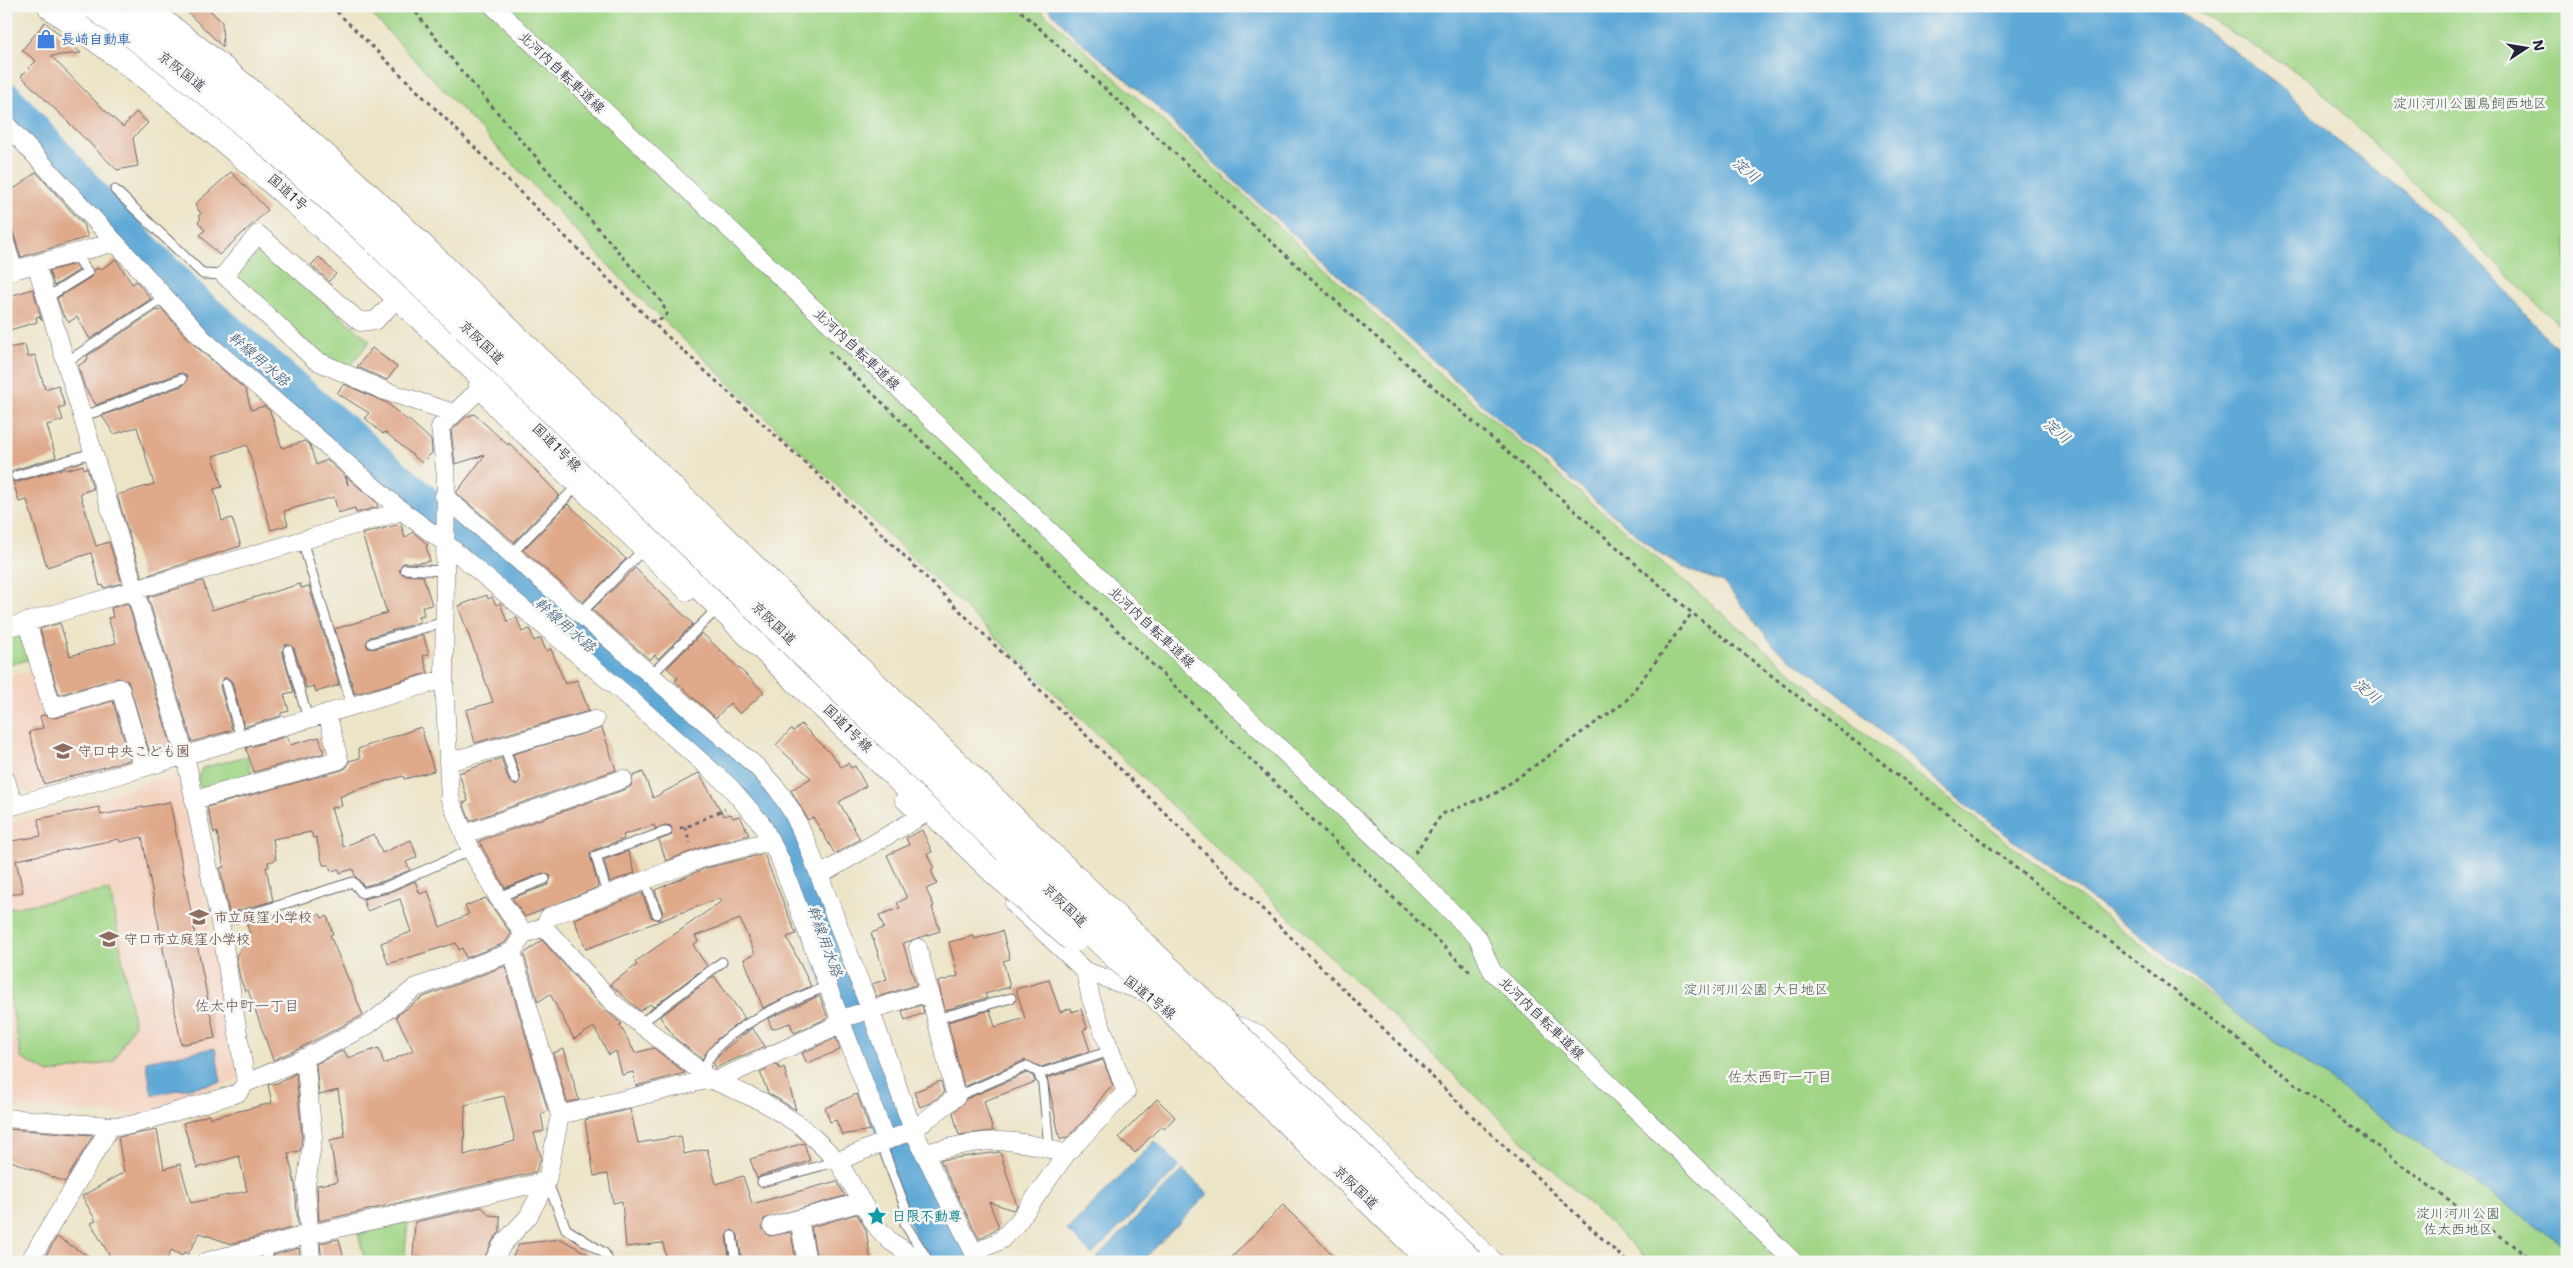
<svg xmlns="http://www.w3.org/2000/svg" width="2573" height="1268" font-family="'Shantell Sans','Klee One',sans-serif">
	<style>
		.built { fill: #f4d3c0 }
		.green { fill: #a0d586; stroke: #617c60 }
		.water { fill: #5fa9d7; stroke: #406689 }
		.lines { fill: none; stroke-linecap: round; stroke-linejoin: round }
		.river { stroke: #5fa9d7; stroke-width: 36 }
		.building { fill: #dfa98a; fill-rule: evenodd }
		.lane-casing { stroke: #69666c; stroke-width: 11 }
		.street-casing { stroke: #69666c; stroke-width: 19 }
		.highway-casing { stroke: #69666c; stroke-width: 29 }
		.path { stroke: #69666c; stroke-width: 3; stroke-dasharray: 4 4; stroke-linecap: butt }
		.lane { stroke: #fff; stroke-width: 9 }
		.street { stroke: #fff; stroke-width: 18 }
		.highway { stroke: #fff; stroke-width: 28 }
		.highway-bridge-casing { stroke: #69666c; stroke-width: 29; stroke-linecap: butt }
		.highway-bridge { stroke: #fff; stroke-width: 28 }
		.labels { text-anchor: middle; stroke-width: 5; stroke-linejoin: round; paint-order: stroke }
		.shop-label { font-size: 14px; font-weight: bold; fill: #366cbe; stroke: #f6f6f2; text-anchor: start }
		.street-label { font-size: 14px; fill: #22223b; stroke: #f6f6f2 }
		.park-label { font-size: 14px; fill: #485852; stroke: #f6f6f2 }
		.education-label { font-size: 14px; font-weight: bold; fill: #785e54; stroke: #f6f6f2; text-anchor: start }
		.culture-label { font-size: 14px; font-weight: bold; fill: #0d838f; stroke: #f6f6f2; text-anchor: start }
		.water-label { font-size: 15px; font-style: italic; fill: #3a5879; stroke: #f6f6f2 }
		.neighbourhood-label { font-size: 15px; fill: #645157; stroke: #f6f6f2 }
	</style>
	<rect width="100%" height="100%" fill="#f6f6f2"/>
	<filter id="ink" filterUnits="userSpaceOnUse"><feTurbulence type="fractalNoise" baseFrequency=".02" numOctaves="2"/><feDisplacementMap in="SourceGraphic" scale="10" xChannelSelector="R" yChannelSelector="G"/><feConvolveMatrix kernelMatrix="1 2 1 2 8 2 1 2 1" color-interpolation-filters="sRGB"/></filter>
	<filter id="wash" filterUnits="userSpaceOnUse"><feTurbulence type="fractalNoise" baseFrequency=".0096" numOctaves="4" result="noise"/><feDisplacementMap in="SourceGraphic" scale="20" xChannelSelector="R" yChannelSelector="G"/><feGaussianBlur stdDeviation="1.12" result="paint"/><feColorMatrix in="noise" values="0 0 0 0 0 0 0 0 0 0 0 0 0 0 0 0 0 1.4 0 .05"/><feComposite in="paint" operator="in"/></filter>
	<g filter="url(#wash)">
		<rect width="100%" height="100%" fill="#ece4c6"/>
		<path class="built" d="M35,670L46,712L112,694L118,700L134,755L129,762L28,791L18,785L6,750V677Z
			M176,773L183,777L232,1055L240,1074L237,1080L138,1115L6,1106V824L92,801Z"/>
		<path class="green" d="M364,6H1036L1456,388L1860,730L2185,978L2567,1248V1262H1650L632,290Z
			M2189,6H2567V333L2308,79Z
			M261,248L370,341L349,367L319,353L236,278V270L253,249Z
			M17,633L24,637L30,659L6,666V636Z
			M247,756L253,779L202,792L198,778L202,768Z
			M110,890L134,1024L113,1062L49,1073L21,1058L6,974V909Z
			M408,1221L404,1262H365L358,1232Z"/>
		<path class="water" d="M1046,6H2170L2202,27L2287,91L2335,139L2411,197L2491,273L2547,339L2567,354V1248L2235,1013L2154,946L1948,791L1849,702L1774,646L1724,582L1696,573L1660,554L1496,417L1211,160L1148,98L1075,37Z
			M215,1048L221,1082L152,1095L146,1061Z
			M1155,1141L1180,1166L1092,1255L1067,1230Z
			M1183,1170L1208,1194L1141,1262H1098L1096,1259Z"/>
		<g class="lines">
			<path class="river" d="M6,100L102,208L197,305L749,785L776,817L795,857L911,1179L930,1227L955,1262"/>
		</g>
		<g id="blocks">
			<path class="building" d="M181,6H206L222,22L223,47Z
				M45,22L81,53L51,56L98,104L123,127L136,112L148,123L133,138L138,166L117,170L21,76L36,61L22,50Z
				M36,172L83,224L88,237L21,257L12,229L6,225V190L17,187Z
				M231,172L268,210L219,255L200,235L205,230L198,222L201,219L198,216L201,214L195,204Z
				M319,257L336,274L329,281L311,265Z
				M116,259L132,284L136,281L151,299L90,339L77,317L69,322L63,315L57,298L91,277L94,270L98,268L100,270Z
				M75,264L79,270L54,286L49,271Z
				M33,289L42,321L39,316L36,317L37,322L10,330L6,316V297Z
				M162,309L192,343L246,390L251,410L264,406L270,411L282,448L305,441L310,445L316,465L327,460L345,476L348,485L346,476L377,503L378,507L356,513L355,508L338,513L334,497L284,511L288,525L271,530L247,445L213,456L222,487L214,489L222,521L232,518L241,546L142,577L117,495L154,484L137,427L114,434L102,416L184,385L188,377L186,374L180,373L96,405L85,388L78,366L88,359L87,356L157,310L158,311Z
				M25,345L28,357L35,355L45,389L58,385L65,406L59,408L63,420L47,425L56,457L14,470L6,477V348Z
				M372,348L397,367L387,380L357,367Z
				M344,384L387,403L407,420L408,419L431,440L432,453L422,463L385,432L383,434L365,418L369,413L337,393Z
				M474,414L508,445L509,443L559,495L514,542L456,493L485,455L455,464L451,431L466,417Z
				M83,465L84,469L87,468L93,489L80,493L96,546L109,542L122,583L104,588L103,585L100,586L91,553L47,567L27,500L19,502L13,481L18,482L65,468L66,470Z
				M568,504L626,559L583,602L523,550Z
				M401,524L405,538L413,532L428,545L426,546L430,561L419,563H403L399,571L404,575L423,576L432,605L422,607L424,615L418,616L420,622L370,637L366,644L368,648L374,649L423,635L429,654L423,656L428,673L355,694L335,629L387,613L362,534Z
				M635,568L693,624L658,659L655,655L650,660L592,610Z
				M203,581L212,610L300,584L301,588L309,586L339,685L316,692L314,686L306,688L294,648L286,644L282,652L294,692L284,694L289,711L281,713V716L244,727L232,682L228,678H224L220,686L232,730L192,742L148,597Z
				M487,595L488,599L492,597L496,605L500,603L507,621L517,618L522,632L530,629L534,641L541,638L546,651L551,649L565,684L577,680L589,711L475,743L466,710L493,702L458,606Z
				M128,603L172,748L150,754L128,681L117,678L59,695L40,629L60,623L70,656L116,643L108,618L113,617L111,608Z
				M702,633L764,692L740,714L730,703L716,718L675,681L678,678L667,668Z
				M113,701L130,760L44,784L29,732L43,728L40,716L44,715L55,718Z
				M801,724L835,758L841,767L848,763L851,768L855,766L866,786L839,802L860,839L835,854L813,817L808,820L791,790L811,778L776,745L791,729L794,731Z
				M421,727L434,771L404,779L403,776L353,791L340,797L342,806L331,808L343,847L374,834L382,853L411,840L417,857L406,862L410,870L384,881L364,886L355,876L353,869L340,873L339,869L331,871L329,865H323L316,837L313,838L311,832L273,839L276,860L268,862L269,867H266L273,901L229,913L220,868L224,867L217,832L214,833L207,807L342,770L347,767L349,761L360,758L358,749Z
				M602,728L616,770L470,821L463,803L468,801L459,773L501,758L509,781L516,785L521,778L513,754Z
				M287,736L290,745L319,737L324,753L254,772L246,748Z
				M643,772L653,798L699,773L724,816L731,814L733,818L740,816L749,835L700,848L666,861L659,840L672,835L671,826L665,825L655,829L654,825L623,835L624,839L594,850L590,854L598,887L525,917L512,898L548,885L551,876L543,873L505,888L479,841L626,789L631,786L633,776Z
				M170,802L215,1038L184,1044L181,1043L142,837L120,842L119,839L16,860L23,892L6,896V842L41,836L38,819L99,807L101,815Z
				M922,830L932,852L927,854L934,869L931,870L937,884L926,889L934,906L932,907L940,931L903,943L916,985L877,997L872,984L887,979L871,933L884,928L879,915L900,908L897,903L907,898L887,855L909,845L906,838Z
				M628,851L635,873L610,882L604,860Z
				M764,854L796,934L787,937L811,986L763,1008L744,959L755,954L740,919L695,936L698,941L693,945L707,966L653,1007L650,1004L640,1011L610,984L637,965L635,962L722,901L720,898L586,949L574,919L642,893L651,917L659,920L663,912L655,890L706,868Z
				M415,881L420,894L428,891L440,927L469,914L465,906L486,898L511,934L505,943L466,958L462,948L459,950L456,943L388,964L381,943L411,932L400,899L367,911L363,899L388,893Z
				M305,910L308,919L320,914L322,918L327,916L333,934L330,935L363,1015L300,1048L273,1060L248,990L245,991L240,978L236,955L251,937L246,922L275,913L277,921Z
				M1002,931L1010,959L1003,961L1010,987L985,994L987,998L945,1010L938,982L958,976L949,942L974,936L975,939Z
				M542,940L604,1009L622,1024L620,1025L635,1053L654,1048L685,1073L636,1086L633,1072L622,1075L616,1051L609,1055L594,1027L574,1039L550,994L538,1002L524,954Z
				M505,966L548,1111L541,1114L544,1131L534,1133L541,1157L536,1172L319,1221L317,1185L337,1182L330,1140L345,1137L338,1090L319,1095L316,1064L344,1050L348,1058L379,1048L384,1064L413,1050L396,1016L423,997ZM504,1096L515,1141L464,1155L465,1105Z
				M714,976L745,1018L716,1040L702,1059L676,1039L660,1017Z
				M1049,980L1060,1012L1071,1008L1072,1012L1081,1009L1087,1028L1083,1030L1090,1051L1041,1067L1025,1060L964,1087L948,1022L990,1010L995,1027L1025,1018L1016,989Z
				M816,997H820L828,1018L794,1033L790,1023L772,1029L768,1019Z
				M922,1005L924,1013L905,1020L902,1011Z
				M752,1028L765,1046L715,1068L714,1062L725,1049Z
				M836,1038L840,1050L807,1063L802,1053Z
				M564,1049L579,1100L567,1102L553,1053Z
				M1103,1060L1113,1086L1108,1089L1088,1116L1068,1137L1060,1139L1047,1078Z
				M777,1064L780,1069L784,1067L796,1110L768,1093L760,1072Z
				M296,1073L302,1137L300,1151L288,1153L295,1185L298,1226L231,1244L200,1233L188,1254L184,1252L182,1256L171,1250L166,1262H113L91,1223L96,1221L82,1196L124,1172L118,1137L157,1130L164,1169L180,1164L191,1203L247,1191L239,1156L197,1168L183,1123L209,1115L210,1118L272,1103L268,1085L281,1082Z
				M1027,1073L1033,1076L1035,1082L984,1101L993,1131L959,1135L953,1113L966,1099Z
				M941,1081L944,1093L930,1103L920,1107L914,1092Z
				M857,1094L870,1130L842,1135L836,1120L830,1122L825,1108Z
				M1157,1099L1175,1117L1164,1129L1161,1126L1135,1153L1119,1137Z
				M630,1109L638,1143L681,1136L684,1154L707,1149L716,1184L743,1176L752,1204L837,1181L845,1196L764,1219L762,1228L769,1236L791,1232L796,1262H742L738,1235L732,1230L726,1236L730,1262H667L663,1243L626,1247L622,1201L613,1203L608,1174L594,1176L585,1120Z
				M6,1129L93,1135L65,1182L6,1159Z
				M804,1143L810,1161L760,1176L757,1179L750,1159Z
				M1000,1152L1017,1206L1013,1210L989,1202L999,1227L979,1239L940,1160Z
				M1283,1205L1340,1262H1227Z
				M482,1207L489,1215L500,1216V1232L493,1240L482,1262H449V1258L413,1256L415,1222Z
				M857,1214L866,1230L871,1262H817L811,1227Z
				M57,1237L98,1262H42Z
				M339,1239L344,1259L322,1262L320,1243Z
				M561,1239L602,1262H510L519,1244Z
				M299,1248L300,1262H273L274,1255Z"/>
		</g>
	</g>
	<g filter="url(#ink)">
		<use href="#blocks" fill-opacity="0" stroke="#69666c" stroke-width="1"/>
		<g class="lines">
			<defs>
				<path id="lane" d="M115,190L203,274L224,275
					M6,231L18,269
					M46,298L88,272L74,253
					M65,363L165,297
					M82,417L182,379
					M16,476L92,453
					M302,540L352,706
					M511,554L577,486
					M405,569L444,571
					M580,614L643,550
					M372,643L444,622
					M288,650L308,719
					M651,675L711,615
					M226,684L241,738
					M504,746L515,779
					M644,880L657,914
					M607,894L596,856L667,831
					M498,897L545,879
					M220,922C265,912 309,895 353,882L362,893L386,887L471,850
					M936,1019L1011,998
					M640,1024L722,962
					M703,1073C705,1067 707,1060 711,1055C730,1026 795,998 828,986
					M1039,1074L1110,1051
					M956,1097L1027,1066L1038,1072L1043,1084L1049,1148
					M881,1143L907,1212L905,1224L929,1262
					M547,1181L566,1229L604,1253L609,1262
					M762,1182L838,1161
					M732,1236L736,1262
					M267,1262L269,1245"/>
				<path id="street" d="M493,6L1405,866L1478,938L1492,971L1794,1262
					M6,124L115,242
					M36,264L115,242L203,339L402,511L444,542L627,696L729,786L761,823L780,859L886,1141L838,1161
					M6,272L36,264L185,755L220,922L246,1083L238,1093L131,1125L111,1126L6,1118
					M401,295L376,320L360,322L258,234L224,275L315,360L385,391L454,413
					M478,385L496,408L687,592
					M480,389L440,427L446,476L444,679L450,799L471,850L498,897L524,934
					M444,496L757,767L778,790L793,813L807,843L870,1009L913,1130L974,1253L1001,1240L1018,1222L1066,1154L1126,1092L1091,999L1085,971
					M27,622L52,708L120,688L143,767
					M6,628L402,511
					M448,762L595,720
					M6,780L14,806
					M194,800L339,760L327,713
					M6,808L444,679
					M465,834L623,779
					M820,875L921,816L904,800
					M1014,904L1085,971L1150,994
					M544,927L549,917L703,858L770,841
					M840,1019L929,992
					M1228,1022L1259,1034L1495,1262
					M305,1058L313,1137L306,1185L311,1262
					M715,1081L842,1023
					M246,1083L305,1058L368,1025L415,988L512,952
					M560,1115L710,1079
					M886,1141L913,1130L956,1097L918,948
					M924,1153C982,1140 1008,1134 1066,1154
					M799,1219L807,1262
					M772,1226L862,1202
					M29,1262L111,1126
					M205,1262L307,1235L547,1181
					M493,1262L502,1245L528,1217L547,1181L560,1115L512,952L524,934L544,927L612,1002L710,1079L763,1102L801,1126L838,1161L876,1226L890,1241L911,1255L916,1262"/>
				<path id="highway" d="M52,6C228,128 381,277 534,425C689,575 844,724 999,874"/>
			</defs>
			<use href="#lane" class="lane-casing"/>
			<use href="#street" class="street-casing"/>
			<use href="#highway" class="highway-casing"/>
			<path class="path" d="M331,6L652,322L876,528L1469,1113L1627,1262
				M411,6L458,67L661,301L667,314L663,319L653,321
				M1015,6L1352,316L1692,613L2063,905L2417,1177L2536,1262
				M829,351L1471,973
				M685,827L690,843
				M680,828L691,825L725,809
				M1415,853L1442,814L1496,793L1625,702L1692,613"/>
			<use href="#lane" class="lane"/>
			<use href="#street" class="street"/>
			<use href="#highway" class="highway"/>
			<defs>
				<path id="highway-bridge" d="M95,6C194,77 286,156 375,239L1434,1262
					M139,6C229,71 312,145 394,221L1470,1262
					M999,874L1073,938"/>
			</defs>
			<use href="#highway-bridge" class="highway-bridge-casing"/>
			<use href="#highway-bridge" class="highway-bridge"/>
		</g>
	</g>
	<defs>
		<symbol id="shop-bare" viewBox="-9 -9 18 18"><path d="M-5-2.5h2.3a2.7 3.5 0 0 1 5.4 0H5L5.5 6h-11ZM-1.5-2.5h3a1.5 2.3 0 0 0-3 0Z" fill="#3f7fe0" stroke="#f6f6f2" stroke-width="2.5" paint-order="stroke"/></symbol>
		<symbol id="school-bare" viewBox="-9 -9 18 18"><path d="M0-5L7-2L0 1L-7-2ZM-4 1L0 2.5L4 1V4Q0 6-4 4Z" fill="#8d6e63" stroke="#f6f6f2" stroke-width="2.5" paint-order="stroke"/></symbol>
		<symbol id="sight-bare" viewBox="-9 -9 18 18"><path d="M0-6L1.8-2.2L6-1.7L2.9 1.2L3.7 5.4L0 3.3L-3.7 5.4L-2.9 1.2L-6-1.7L-1.8-2.2Z" fill="#0f9aa8" stroke="#f6f6f2" stroke-width="2.5" paint-order="stroke"/></symbol>
	</defs>
	<g fill-rule="evenodd">
		<use href="#shop-bare" x="32" y="25" width="28" height="28"/>
		<use href="#school-bare" x="49" y="737" width="28" height="28"/>
		<use href="#school-bare" x="185" y="903" width="28" height="28"/>
		<use href="#school-bare" x="95" y="925" width="28" height="28"/>
		<use href="#sight-bare" x="863" y="1202" width="28" height="28"/>
	</g>
	<g class="labels">
		<g class="shop-label">
			<text x="61" y="44">長崎自動車</text>
		</g>
		<g class="street-label">
			<text transform="translate(182 71) rotate(38)" y="5">京阪国道</text>
			<text transform="translate(562 72) rotate(43)" y="5">北河内自転車道線</text>
			<text transform="translate(288 192) rotate(41)" y="5">国道1号</text>
			<text transform="translate(482 342) rotate(44)" y="5">京阪国道</text>
			<text transform="translate(857 349) rotate(43)" y="5">北河内自転車道線</text>
			<text transform="translate(557 447) rotate(44)" y="5">国道1号線</text>
			<text transform="translate(774 623) rotate(44)" y="5">京阪国道</text>
			<text transform="translate(1152 627) rotate(43)" y="5">北河内自転車道線</text>
			<text transform="translate(848 728) rotate(44)" y="5">国道1号線</text>
			<text transform="translate(1065 905) rotate(44)" y="5">京阪国道</text>
			<text transform="translate(1150 997) rotate(38)" y="5">国道1号線</text>
			<text transform="translate(1542 1018) rotate(44)" y="5">北河内自転車道線</text>
			<text transform="translate(1356 1187) rotate(44)" y="5">京阪国道</text>
		</g>
		<g class="park-label">
			<text x="2470" y="108">淀川河川公園鳥飼西地区</text>
			<text x="1756" y="994">淀川河川公園 大日地区</text>
			<text x="2458" y="1218">淀川河川公園<tspan x="2458" dy="16">佐太西地区</tspan></text>
		</g>
		<g class="education-label">
			<text x="78" y="756">守口中央こども園</text>
			<text x="214" y="922">市立庭窪小学校</text>
			<text x="124" y="944">守口市立庭窪小学校</text>
		</g>
		<g class="culture-label">
			<text x="892" y="1221">日限不動尊</text>
		</g>
		<g class="water-label">
			<text transform="translate(1746 170) rotate(40)" y="5">淀川</text>
			<text transform="translate(259 359) rotate(41)" y="5">幹線用水路</text>
			<text transform="translate(2057 431) rotate(40)" y="5">淀川</text>
			<text transform="translate(565 625) rotate(41)" y="5">幹線用水路</text>
			<text transform="translate(2367 691) rotate(40)" y="5">淀川</text>
			<text transform="translate(825 941) rotate(70)" y="5">幹線用水路</text>
		</g>
		<g class="neighbourhood-label">
			<text x="247" y="1011">佐太中町一丁目</text>
			<text x="1780" y="1082">佐太西町一丁目</text>
		</g>
	</g>
	<rect width="2573" height="1268" fill="none" stroke="#f6f6f2" stroke-width="25"/>
	<g transform="translate(2526 48) rotate(78)" stroke="#f6f6f2" stroke-width="4" paint-order="stroke">
	<path d="M0-4L9 19L0 12L-9 19Z" fill="#22223b"/>
	<text y="-8" font-size="14" font-weight="bold" text-anchor="middle" fill="#22223b">N</text>
	</g>
</svg>
